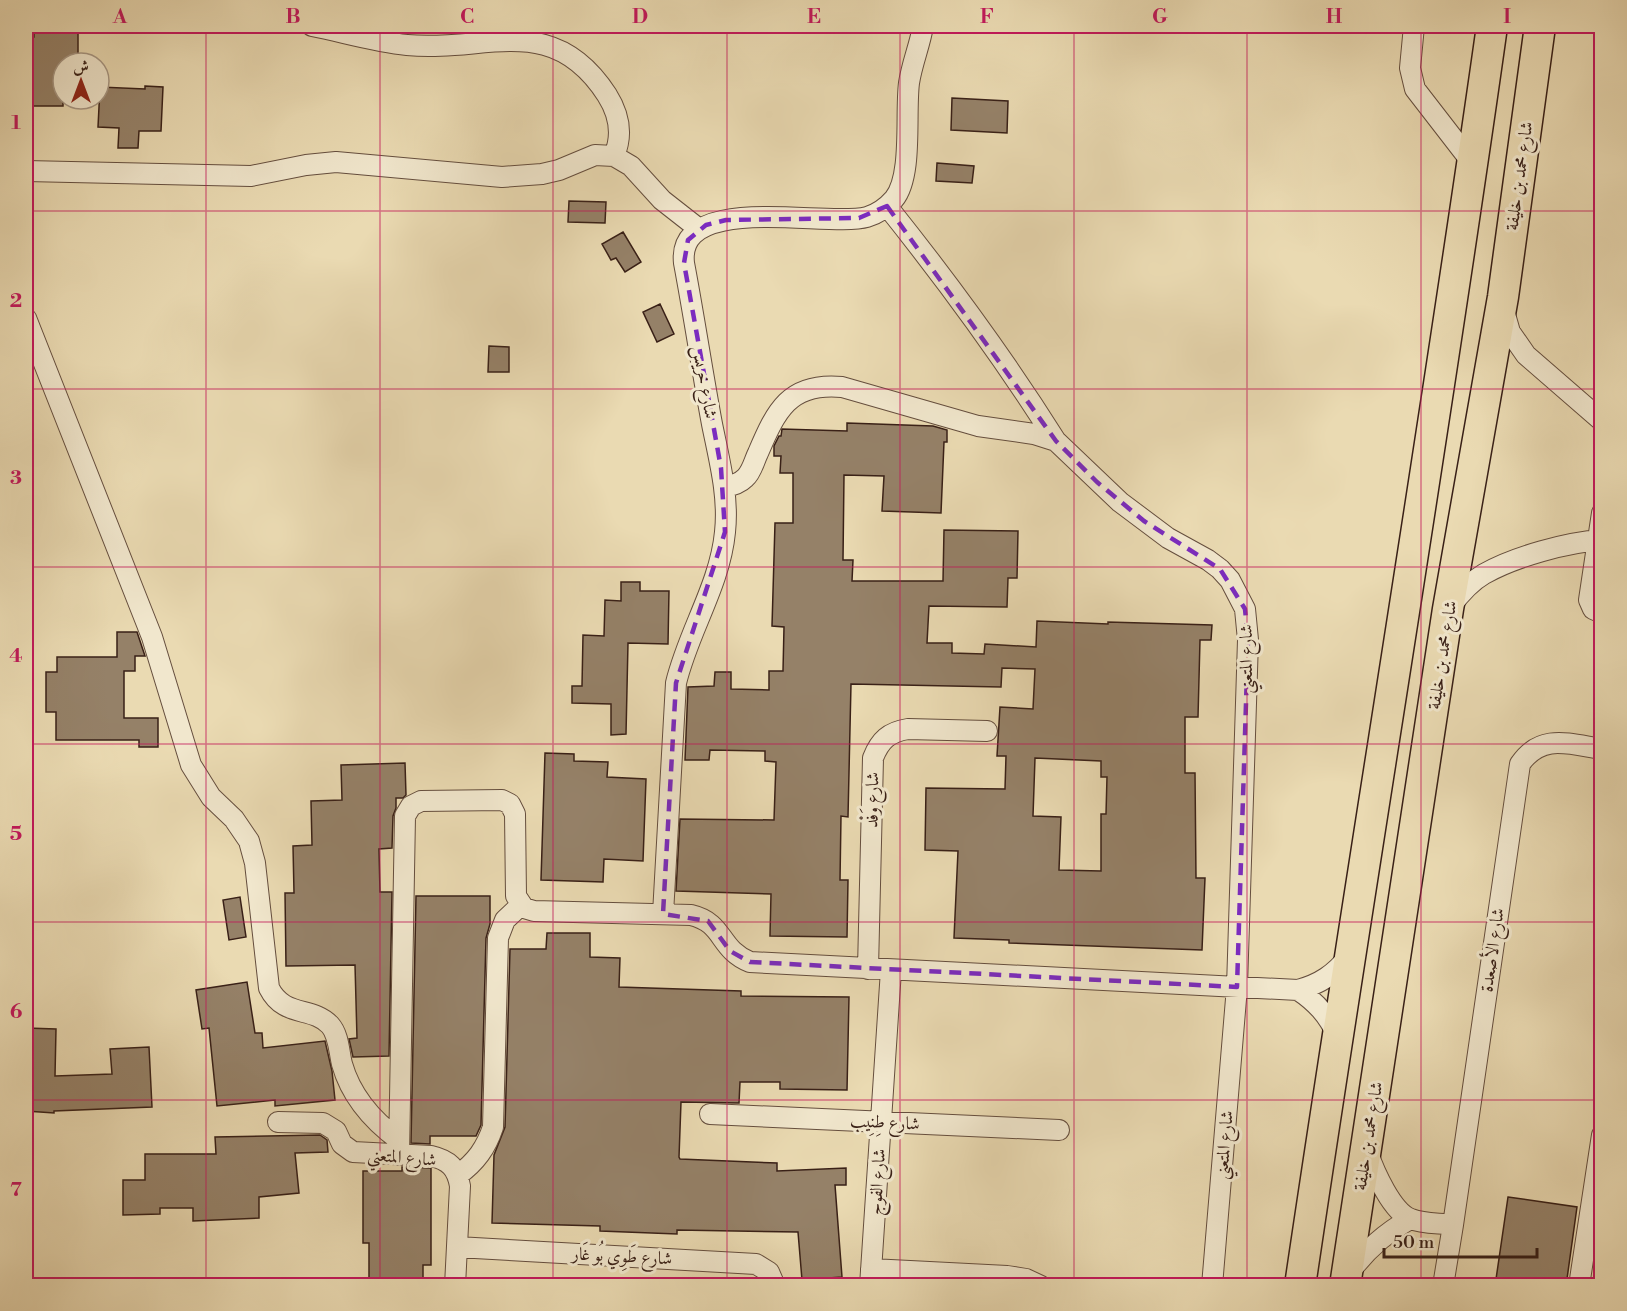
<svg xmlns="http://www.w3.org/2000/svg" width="1627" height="1311" font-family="'Libre Bodoni',Amiri,serif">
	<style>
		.building { fill: #958168; stroke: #392017; stroke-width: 1.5; fill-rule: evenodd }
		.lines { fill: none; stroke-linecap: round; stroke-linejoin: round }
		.minor-casing { stroke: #654e3e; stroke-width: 22 }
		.highway-casing { stroke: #392017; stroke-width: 33 }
		.minor { stroke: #f1e7cd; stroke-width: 20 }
		.highway { stroke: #eadab2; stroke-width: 30 }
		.marked { fill: none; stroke: #7b2cbf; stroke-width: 4.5; stroke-dasharray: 12 8; stroke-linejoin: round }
		.grid { fill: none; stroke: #c2185b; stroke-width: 1.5; stroke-opacity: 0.55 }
		.labels { text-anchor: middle; stroke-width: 6; stroke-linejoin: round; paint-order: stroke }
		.street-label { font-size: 18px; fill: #392017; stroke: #f1e7cd }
		.neatline { fill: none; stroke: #c2185b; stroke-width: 2 }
		.grid-label { font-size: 20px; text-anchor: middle; font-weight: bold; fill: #c2185b }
	</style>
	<rect width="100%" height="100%" fill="#eadab2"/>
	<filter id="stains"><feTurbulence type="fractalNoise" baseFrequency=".00333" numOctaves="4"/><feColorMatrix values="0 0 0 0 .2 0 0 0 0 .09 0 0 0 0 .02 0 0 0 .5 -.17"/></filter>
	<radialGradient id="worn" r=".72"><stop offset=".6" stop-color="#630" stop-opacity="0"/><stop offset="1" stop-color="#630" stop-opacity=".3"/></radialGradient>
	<path class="building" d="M34,28L78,29V63H63V106H26V37H34Z
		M145,86L163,87L161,131H139L138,148H118L119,128L98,127L100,87L145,89Z
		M952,98L1008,101L1007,133L951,130Z
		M937,163L974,166L972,183L936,181Z
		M569,201L606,202L605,223L568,222Z
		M623,232L641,262L625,272L616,258L611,260L602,244Z
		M660,304L674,334L657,342L643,312Z
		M489,346L509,347V372H488Z
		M847,423L933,426L947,430V442H944L941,513L882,511L884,476L844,475L843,560H853L852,581H943L944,530L1018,531L1017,578H1008L1007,607L929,606L927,643H952V653L984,654L985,644L1036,647L1037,621L1108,624V622L1212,625L1211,640H1200L1198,717H1185V773H1195L1196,878H1205L1202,950L1009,943V940L954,938L958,851L925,850L926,788L1005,789L1006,756H997L1000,707L1033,709L1035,669L1002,668L1001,687L851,684L848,817L841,816L840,880H848L847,937L770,936L771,894L676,891L680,819L774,820L776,762L765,761V751L710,750L709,760H685L688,687L714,686L715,672H731V689L769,690V671H783L784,627L772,626L775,523H793V473H780L781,456H774V446L779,436H781L782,429L847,431ZM1035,758L1101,761V777H1107L1106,814H1101V871L1059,870L1061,817L1033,816Z
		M621,582H640V591H669L668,644L628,643L626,734L611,735V704L572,703V686H582L583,635L604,636L605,600L621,601Z
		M117,632H137L145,656H135V671H124V718H158V747H139V740H56V712H46V672H57V657H117Z
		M545,753L574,754V761L608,762L607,777L646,779L643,861L604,859L603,882L541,880Z
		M405,763L406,795L403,798H396V808L393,816L392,848L379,849L380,892H392L389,1056L353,1057L349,1039L357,1038L355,965L286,966L285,893H294L293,846L312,845L311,801L342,800L341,765Z
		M416,896H490V924L486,938L481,1125L476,1136H430V1144L411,1143Z
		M240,897L246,937L229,940L223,900Z
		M547,933H590V957L620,958L619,987L741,991V996L849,997L847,1090L780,1089V1082H740L739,1103L681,1102L679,1157L680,1159L777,1163V1171L846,1168V1185H835L842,1277L802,1280L798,1232L677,1230V1234L600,1231V1226L492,1223L494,1155L505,1127L510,949H546Z
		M247,982L255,1033H262L263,1048L325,1041L332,1071L335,1100L275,1106V1100L217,1106L209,1028L202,1029L196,990Z
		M26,1028L56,1029L55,1076L112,1074L110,1049L149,1047L152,1107L54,1111V1113L26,1111Z
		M320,1135L327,1140L328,1152L295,1153L299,1193L259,1197V1218L193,1221V1208H160V1214L123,1215V1180H145V1154H216L215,1137Z
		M402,1167L431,1168V1265H423V1286H369V1243H363V1171H402Z
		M1508,1197L1577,1207L1566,1286H1495Z"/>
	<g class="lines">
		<defs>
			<path id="minor" d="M312,26C343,32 375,42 407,45C486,53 552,10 607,95C619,114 623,135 614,156
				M1414,26L1410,68L1415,89L1473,164
				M26,171L251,176L306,165L336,162L502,177L542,174L559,170L595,155L614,156L631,166L662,200L699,229
				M887,206C947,281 1005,360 1056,441
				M1504,311L1510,332L1526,355L1602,421
				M26,318L152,637L191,765L211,797L234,819L249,841L255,863L269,988C284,1018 312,1006 330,1025C339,1035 339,1052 342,1064C351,1096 373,1121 399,1140
				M724,487C731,486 739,484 745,478C752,472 754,461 758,453C776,411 789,382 842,387L978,426L1034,434L1056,441L1120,502L1168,538L1208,560L1220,569L1230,580L1245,609L1248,640L1237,987L1212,1286
				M1602,513L1589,600L1593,609L1602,613
				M1450,607C1459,595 1470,582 1484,574C1514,557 1567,542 1602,540
				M663,914L676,683C688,632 720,585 725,532C729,496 719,459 712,424C702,370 694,316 684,263C676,191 828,228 867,217C877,214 887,207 894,199C913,176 905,114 909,83C912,63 920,45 923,26
				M868,969L873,758C880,740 889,732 908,729L987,731
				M1298,990C1316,1002 1328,1015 1337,1035
				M710,1114L1059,1130
				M278,1122L323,1123L336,1131L342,1144L353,1152L431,1156C449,1160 457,1168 460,1186L455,1286
				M1368,1153C1374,1171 1392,1212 1411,1219C1423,1224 1440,1223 1453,1225
				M399,1155L405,816L411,806L421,801L502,800L510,804L515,814L516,896L524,908L534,911L691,915C725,923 718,949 750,962L1298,990C1320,984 1335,974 1349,956
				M458,1175C476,1162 486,1148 493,1127L498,938L505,920L521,905
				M457,1247L756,1264L769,1272L775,1286
				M871,1269L1007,1276L1026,1279L1041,1286
				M1349,1273C1366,1250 1385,1233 1410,1219
				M870,1286L891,970
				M1443,1286L1453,1225L1520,764C1541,733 1569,744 1602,749
				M1579,1286L1602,1135"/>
			<path id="highway" d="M1300,1286C1362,865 1433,446 1492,26
				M1345,1286L1448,609L1503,297L1540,26"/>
		</defs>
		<use href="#minor" class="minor-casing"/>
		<use href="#highway" class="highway-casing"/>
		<use href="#minor" class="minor"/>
		<use href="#highway" class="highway"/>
	</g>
	<path class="marked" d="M887,206L1056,441L1097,482L1144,521L1220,569L1245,609L1248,640L1237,987L750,962L730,951L708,921L663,914L676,683L725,532L721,468L684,263L688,240L706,225L726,220L859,218Z"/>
	<path class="grid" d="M206,26V1286M380,26V1286M553,26V1286M727,26V1286M900,26V1286M1074,26V1286M1247,26V1286M1421,26V1286M26,211H1602M26,389H1602M26,567H1602M26,744H1602M26,922H1602M26,1100H1602"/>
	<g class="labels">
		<g class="street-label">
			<text transform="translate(1519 176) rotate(-82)" y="6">شارع محمد بن خليفة</text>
			<text transform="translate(705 382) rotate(80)" y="6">شارع خريس</text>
			<text transform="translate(1442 655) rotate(-81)" y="6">شارع محمد بن خليفة</text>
			<text transform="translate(1246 659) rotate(-90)" y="6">شارع المتعني</text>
			<text transform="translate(872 800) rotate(-89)" y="6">شارع وَفْد</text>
			<text transform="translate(1492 950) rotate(-82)" y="6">شارع الأصعدة</text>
			<text transform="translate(885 1122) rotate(3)" y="6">شارع طِنِيب</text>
			<text transform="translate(1368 1136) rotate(-81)" y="6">شارع محمد بن خليفة</text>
			<text transform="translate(1224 1145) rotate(-85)" y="6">شارع المتعني</text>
			<text transform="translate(402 1157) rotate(5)" y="6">شارع المتعني</text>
			<text transform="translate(877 1182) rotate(-86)" y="6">شارع الفوج</text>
			<text transform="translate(622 1256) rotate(3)" y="6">شارع طَوِي بُو غَار</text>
		</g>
	</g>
	<rect width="1627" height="1311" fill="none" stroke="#eadab2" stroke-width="66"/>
	<g transform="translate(81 81)"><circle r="28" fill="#f1e7cd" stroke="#a79784" stroke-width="1.5"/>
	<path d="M0-4.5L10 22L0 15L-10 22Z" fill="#8f2418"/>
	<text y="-9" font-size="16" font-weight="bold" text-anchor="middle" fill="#392017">ش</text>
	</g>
	<path d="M1384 1248v9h153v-9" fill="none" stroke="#392017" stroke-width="3"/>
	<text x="1393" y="1248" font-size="18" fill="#392017" stroke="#f1e7cd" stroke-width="4.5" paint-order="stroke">50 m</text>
	<rect x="33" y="33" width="1561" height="1245" class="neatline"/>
	<g class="grid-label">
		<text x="120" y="23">A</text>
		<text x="293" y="23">B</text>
		<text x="467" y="23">C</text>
		<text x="640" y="23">D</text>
		<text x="814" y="23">E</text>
		<text x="987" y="23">F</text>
		<text x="1160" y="23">G</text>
		<text x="1334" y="23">H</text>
		<text x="1507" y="23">I</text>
		<text x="16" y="129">1</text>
		<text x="16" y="307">2</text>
		<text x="16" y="484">3</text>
		<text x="16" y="662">4</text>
		<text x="16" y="840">5</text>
		<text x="16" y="1018">6</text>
		<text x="16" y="1196">7</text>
	</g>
	<rect width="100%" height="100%" filter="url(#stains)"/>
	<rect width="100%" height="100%" fill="url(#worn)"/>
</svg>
